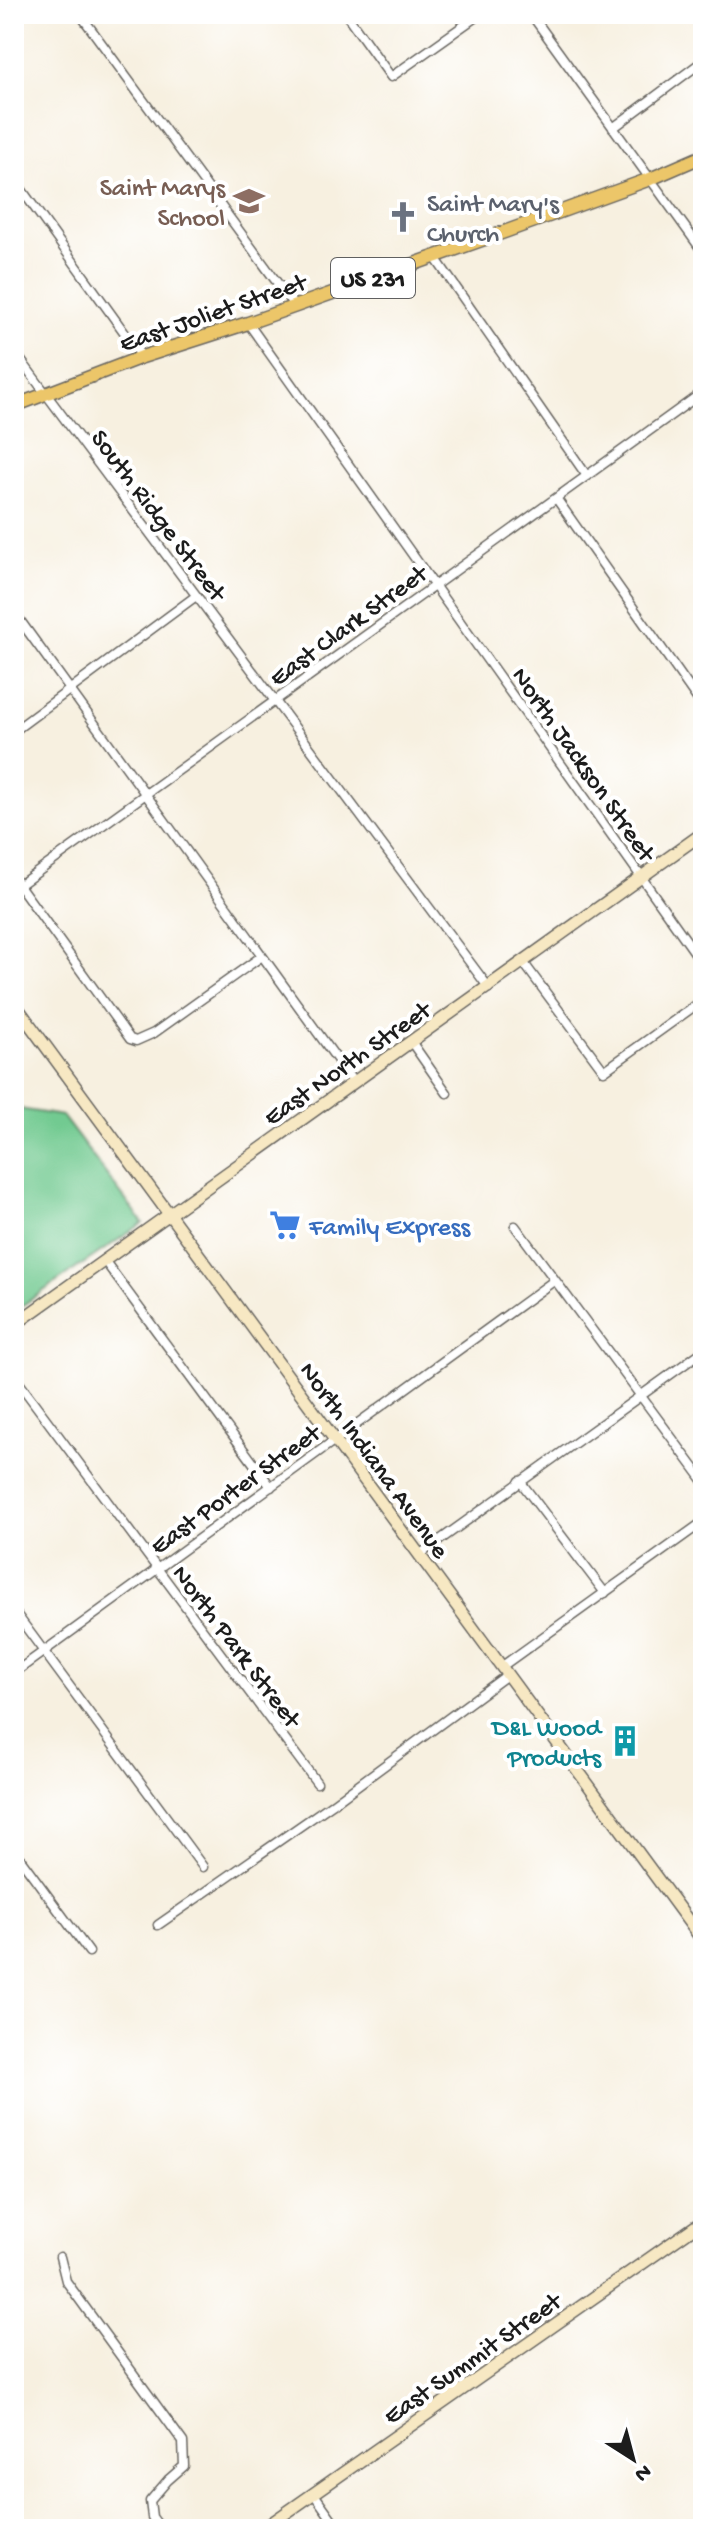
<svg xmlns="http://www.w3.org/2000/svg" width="717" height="2543" font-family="'Gochi Hand',sans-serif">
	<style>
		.green { fill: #72ca91; stroke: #477356; stroke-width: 2 }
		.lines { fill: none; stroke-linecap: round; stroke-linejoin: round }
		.street-casing { stroke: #696661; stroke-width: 11 }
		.secondary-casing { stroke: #696661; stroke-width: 14 }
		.primary-casing { stroke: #696661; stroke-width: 15 }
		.street { stroke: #fff; stroke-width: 8 }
		.secondary { stroke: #f7e8c3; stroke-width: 11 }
		.primary { stroke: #ecc669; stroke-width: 12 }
		.labels { text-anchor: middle; stroke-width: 8; stroke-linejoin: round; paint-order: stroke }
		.shield { fill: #fff; stroke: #606060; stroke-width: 2 }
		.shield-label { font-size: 24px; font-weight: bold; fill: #1c1c1c }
		.education-label { font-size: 26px; fill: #785e54; stroke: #fff; text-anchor: end }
		.worship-label { font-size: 26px; fill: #5b616d; stroke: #fff; text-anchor: start }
		.street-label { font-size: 26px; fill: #1c1c1c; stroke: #fff }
		.shop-label { font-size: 26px; fill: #366cbe; stroke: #fff; text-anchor: start }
		.culture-label { font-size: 26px; fill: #0d838f; stroke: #fff; text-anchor: end }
	</style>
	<rect width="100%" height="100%" fill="#fff"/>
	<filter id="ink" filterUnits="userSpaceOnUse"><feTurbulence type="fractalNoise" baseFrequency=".0125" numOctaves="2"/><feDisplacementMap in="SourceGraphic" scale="16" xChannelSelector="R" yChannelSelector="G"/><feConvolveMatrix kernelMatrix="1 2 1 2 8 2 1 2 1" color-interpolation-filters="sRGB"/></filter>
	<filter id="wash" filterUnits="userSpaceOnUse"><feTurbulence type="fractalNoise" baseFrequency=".006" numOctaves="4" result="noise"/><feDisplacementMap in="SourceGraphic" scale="32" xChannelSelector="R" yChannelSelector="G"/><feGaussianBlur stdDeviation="1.8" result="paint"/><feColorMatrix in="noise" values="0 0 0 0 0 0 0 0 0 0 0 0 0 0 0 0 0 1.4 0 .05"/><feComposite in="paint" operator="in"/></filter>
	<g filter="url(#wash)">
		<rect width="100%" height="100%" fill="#f7f0e0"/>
		<path class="green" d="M14,1108L62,1116L143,1223L14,1311Z"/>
	</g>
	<g filter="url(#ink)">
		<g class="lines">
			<defs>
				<path id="street" d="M80,14L295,307
					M346,14L391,77L480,14
					M531,14L703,252
					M613,128L703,61
					M14,179L142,357
					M434,256L587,476
					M248,323L703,964
					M14,351L489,988
					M556,498L703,707
					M14,612L354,1083
					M14,731L196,596
					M14,878L130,1039L136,1041L154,1033L262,956
					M14,889L703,392
					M523,962L604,1071L703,1000
					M412,1043L447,1093
					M515,1226L703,1480
					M104,1260L271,1487
					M14,1376L317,1783
					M520,1481L605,1593
					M419,1555L703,1351
					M14,1611L203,1867
					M501,1667L703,1522
					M14,1673L555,1280
					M14,1850L89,1952
					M158,1925L332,1804L507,1675
					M60,2257L66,2281L183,2442L184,2466L168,2480L150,2501L152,2517L161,2529
					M314,2494L339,2529"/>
				<path id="secondary" d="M701,14L703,17
					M14,1003L703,1941
					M14,1325L703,833
					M263,2529L703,2221"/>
				<path id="primary" d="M14,406L142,357L248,323L507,231L650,179L703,156"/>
			</defs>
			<use href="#street" class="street-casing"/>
			<use href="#secondary" class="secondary-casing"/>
			<use href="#primary" class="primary-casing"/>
			<use href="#street" class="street"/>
			<use href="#secondary" class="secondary"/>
			<use href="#primary" class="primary"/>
		</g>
	</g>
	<defs>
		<symbol id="school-bare" viewBox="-9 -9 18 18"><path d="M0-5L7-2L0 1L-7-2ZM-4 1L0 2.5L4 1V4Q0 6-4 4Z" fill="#8d6e63" stroke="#fff" stroke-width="2.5" paint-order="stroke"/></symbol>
		<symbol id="church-bare" viewBox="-9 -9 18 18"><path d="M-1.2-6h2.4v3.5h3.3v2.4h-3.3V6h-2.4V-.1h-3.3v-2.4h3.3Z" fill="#6b7280" stroke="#fff" stroke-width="2.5" paint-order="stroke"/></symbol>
		<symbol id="supermarket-bare" viewBox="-9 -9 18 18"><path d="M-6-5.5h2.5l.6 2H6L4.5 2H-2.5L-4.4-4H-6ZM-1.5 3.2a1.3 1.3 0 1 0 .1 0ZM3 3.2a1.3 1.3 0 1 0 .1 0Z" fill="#3f7fe0" stroke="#fff" stroke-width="2.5" paint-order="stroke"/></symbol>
		<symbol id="building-bare" viewBox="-9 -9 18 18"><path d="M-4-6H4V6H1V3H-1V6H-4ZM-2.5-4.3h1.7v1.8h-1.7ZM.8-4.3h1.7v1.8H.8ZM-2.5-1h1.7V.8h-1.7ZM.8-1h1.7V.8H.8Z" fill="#0f9aa8" stroke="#fff" stroke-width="2.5" paint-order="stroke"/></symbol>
	</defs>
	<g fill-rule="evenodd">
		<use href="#school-bare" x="227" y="179" width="44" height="44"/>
		<use href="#church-bare" x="381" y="195" width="44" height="44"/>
		<use href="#supermarket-bare" x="263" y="1203" width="44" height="44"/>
		<use href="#building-bare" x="603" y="1719" width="44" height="44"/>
	</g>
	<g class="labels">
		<rect class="shield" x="331" y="258" width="84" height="40" rx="6"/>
		<g class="shield-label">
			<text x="373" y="286">US 231</text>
		</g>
		<g class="education-label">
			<text x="225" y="195">Saint Marys<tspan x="225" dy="30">School</tspan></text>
		</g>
		<g class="worship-label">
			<text x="427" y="211">Saint Mary's<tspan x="427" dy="30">Church</tspan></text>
		</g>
		<g class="street-label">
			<text transform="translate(212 311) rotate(-19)" y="9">East Joliet Street</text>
			<text transform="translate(160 514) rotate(53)" y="9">South Ridge Street</text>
			<text transform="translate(347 624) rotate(-36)" y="9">East Clark Street</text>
			<text transform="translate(585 763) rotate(55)" y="9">North Jackson Street</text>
			<text transform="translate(346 1062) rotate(-35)" y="9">East North Street</text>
			<text transform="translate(376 1459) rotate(54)" y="9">North Indiana Avenue</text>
			<text transform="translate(234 1488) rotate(-36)" y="9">East Porter Street</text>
			<text transform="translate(238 1645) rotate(53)" y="9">North Park Street</text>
			<text transform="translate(471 2357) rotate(-35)" y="9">East Summit Street</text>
		</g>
		<g class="shop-label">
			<text x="309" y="1234">Family Express</text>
		</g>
		<g class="culture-label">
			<text x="601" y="1735">D&amp;L Wood<tspan x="601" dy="30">Products</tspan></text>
		</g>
	</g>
	<rect width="717" height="2543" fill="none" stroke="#fff" stroke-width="48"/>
	<g transform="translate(633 2459) rotate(144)" stroke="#ffffff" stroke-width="6" paint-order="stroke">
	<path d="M0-6L14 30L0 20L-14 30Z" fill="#1c1c1c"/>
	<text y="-12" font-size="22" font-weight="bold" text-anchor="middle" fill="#1c1c1c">N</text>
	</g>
</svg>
